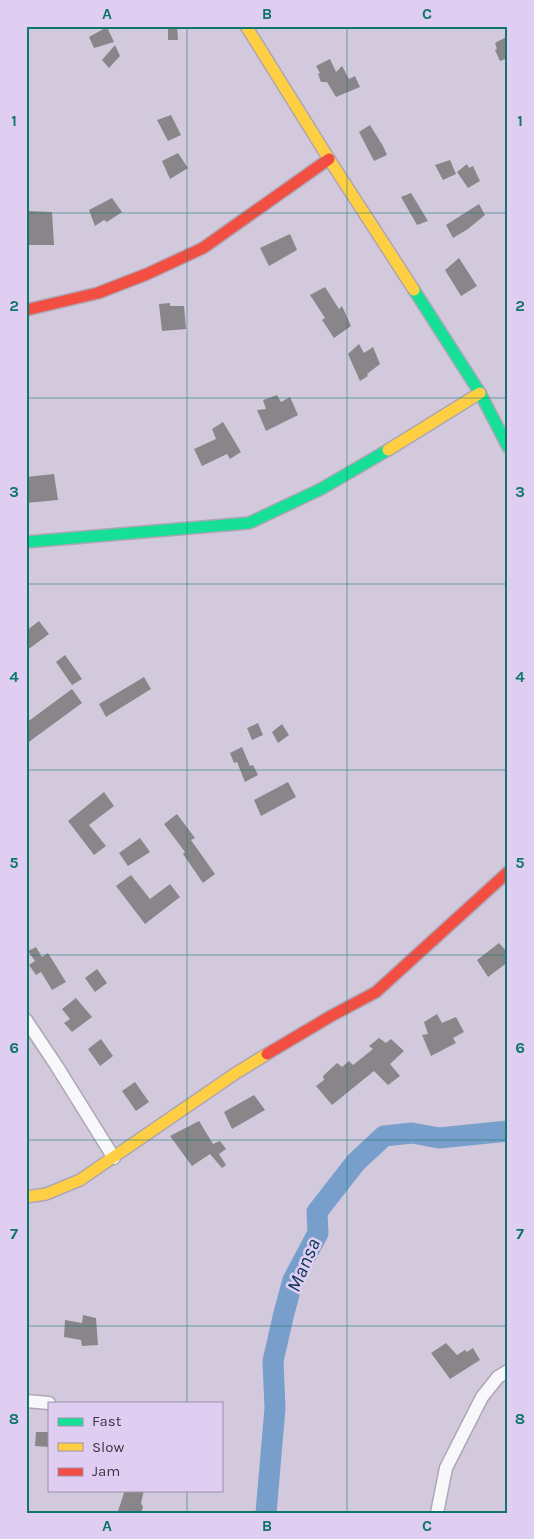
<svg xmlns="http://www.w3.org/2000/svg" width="534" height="1539" font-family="Karla,sans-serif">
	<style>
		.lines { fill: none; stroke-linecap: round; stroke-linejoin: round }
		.river { stroke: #789fcb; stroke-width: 21 }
		.building { fill: #888688 }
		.street-casing { stroke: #aea6b5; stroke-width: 15 }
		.fast-casing { stroke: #aea6b5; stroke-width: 14 }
		.slow-casing { stroke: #aea6b5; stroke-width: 14 }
		.jam-casing { stroke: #aea6b5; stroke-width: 14 }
		.street { stroke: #f8f7fa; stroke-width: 12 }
		.fast { stroke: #16e098; stroke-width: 11 }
		.slow { stroke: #ffcf43; stroke-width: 11 }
		.jam { stroke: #f24e42; stroke-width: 11 }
		.grid { fill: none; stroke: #0f766e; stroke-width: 1; stroke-opacity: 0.55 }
		.labels { text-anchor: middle; stroke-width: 5; stroke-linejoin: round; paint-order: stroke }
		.water-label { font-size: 20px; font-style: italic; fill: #053458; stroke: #e0cef2 }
		.neatline { fill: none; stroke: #0f766e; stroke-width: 2 }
		.grid-label { font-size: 16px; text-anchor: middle; font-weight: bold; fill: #0f766e }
	</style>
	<rect width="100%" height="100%" fill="#d3c9dd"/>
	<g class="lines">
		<path class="river" d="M266,1513L275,1408L273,1361L284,1313L293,1280L318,1233L317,1212L356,1162L384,1136L412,1133L439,1138L508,1131"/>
	</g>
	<path class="building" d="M168,26H177L178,40H168Z
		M107,27L114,42L94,48L89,37Z
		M508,36V58L500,61L495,50L497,49L495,43Z
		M115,45L120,56L109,68L102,60Z
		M330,59L336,72L342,66L349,79L355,76L360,87L336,97L327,82H321L318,74L320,73L316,66Z
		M171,115L181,135L168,141L157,120Z
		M370,125L383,146L387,155L374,161L359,132Z
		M178,153L188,168L170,179L162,161Z
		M450,160L456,174L443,180L435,165Z
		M467,164L469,168L473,166L480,181L468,188L457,172Z
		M411,193L428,221L417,225L401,197Z
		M112,198L122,212L107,222L104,220L95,226L89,210Z
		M479,204L485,215L468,229L453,238L446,225Z
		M26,211L52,212L54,245H26Z
		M290,234L297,250L269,266L260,248Z
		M459,258L477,286L461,296L445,270Z
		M325,287L339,309L342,306L351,326L334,338L322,320L325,318L310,295Z
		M170,303V306H184L186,329L162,331L159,304Z
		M359,344L364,353L373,347L380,364L367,374L368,376L360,381L348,354Z
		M277,395L281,402L290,397L298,415L266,431L257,410L266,409L263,400Z
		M223,422L241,452L230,459L227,454L202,466L194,449L216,439L212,429Z
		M54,474L58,500L26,503V477Z
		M39,621L49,634L26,651V631Z
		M65,655L82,679L72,685L56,662Z
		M144,677L151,689L106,717L99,704Z
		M72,689L82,703L26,744V723Z
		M258,723L263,735L252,740L247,728Z
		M282,724L289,735L278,743L272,732Z
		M242,747L250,766L253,765L258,775L245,782L237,762L234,763L230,753Z
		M288,782L296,797L261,816L254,800Z
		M104,792L114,806L89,825L106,846L94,855L68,821Z
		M177,814L195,838L191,840L215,874L203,883L183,854L185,852L164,824Z
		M140,838L150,852L128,866L119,853Z
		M131,875L150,899L170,884L180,897L145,924L116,886Z
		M499,943L508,953V962L488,977L477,960Z
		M36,947L42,957L48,953L66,982L52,990L41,972L36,975L29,965L35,961L28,951Z
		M97,969L107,983L95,992L85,978Z
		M76,998L92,1017L72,1032L64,1023L70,1019L62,1009Z
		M437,1014L442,1023L456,1017L464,1032L453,1038L456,1043L431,1056L422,1035L428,1034L424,1022Z
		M379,1038L386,1043L391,1039L404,1051L390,1064L400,1076L388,1085L374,1071L332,1105L316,1086L324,1080L323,1076L337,1063L342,1067L349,1061L353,1065L373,1049L369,1046Z
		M101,1039L113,1056L100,1066L88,1049Z
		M135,1082L149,1102L136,1111L122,1091Z
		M254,1095L265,1110L232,1129L224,1112Z
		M199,1121L213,1144L220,1141L226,1149L219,1154L226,1165L222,1168L210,1154L192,1166L170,1136Z
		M83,1315L96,1318L98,1345L82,1346L81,1340L64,1337L65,1320L82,1323Z
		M446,1343L457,1355L465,1350L467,1352L473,1348L480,1360L450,1379L431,1353Z
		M36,1432H49V1447L35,1446Z
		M125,1490H144L141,1503L143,1507L141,1513H122L118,1511Z"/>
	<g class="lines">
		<defs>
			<path id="street" d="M26,1020L56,1065L114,1158
				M26,1401L49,1403
				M437,1513L446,1468L482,1397L498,1377L508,1371"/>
			<path id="fast" d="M414,290L480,393L508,447
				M26,542L249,523L321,489L388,450"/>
			<path id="slow" d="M246,26L329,159L414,290
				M388,450L480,393
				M26,1197L46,1194L80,1180L236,1073L267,1054"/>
			<path id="jam" d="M26,310L98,293L147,274L203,248L329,159
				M267,1054L331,1016L376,992L508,872"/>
		</defs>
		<use href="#street" class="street-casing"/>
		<use href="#fast" class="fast-casing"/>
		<use href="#slow" class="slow-casing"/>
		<use href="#jam" class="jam-casing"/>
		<use href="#street" class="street"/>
		<use href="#fast" class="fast"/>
		<use href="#slow" class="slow"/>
		<use href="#jam" class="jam"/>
	</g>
	<path class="grid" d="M187,26V1403M347,26V1513M26,213H508M26,398H508M26,584H508M26,770H508M26,955H508M26,1140H508M26,1326H508M187,1490V1513"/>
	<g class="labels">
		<g class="water-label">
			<text transform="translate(303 1265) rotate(-67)" y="7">Mansa</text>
		</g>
	</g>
	<rect width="534" height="1539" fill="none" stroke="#e0cef2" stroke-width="55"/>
	<rect x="48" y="1402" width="175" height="90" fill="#e0cef2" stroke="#9e90ac"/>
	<rect x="58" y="1418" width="25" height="8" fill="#16e098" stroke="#9e90ac"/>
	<text x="92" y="1426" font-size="15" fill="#3c3443">Fast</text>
	<rect x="58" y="1443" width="25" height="8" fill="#ffcf43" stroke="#9e90ac"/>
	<text x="92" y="1452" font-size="15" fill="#3c3443">Slow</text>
	<rect x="58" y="1468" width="25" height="8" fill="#f24e42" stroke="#9e90ac"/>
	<text x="92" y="1476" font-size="15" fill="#3c3443">Jam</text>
	<rect x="28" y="28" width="478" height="1484" class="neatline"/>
	<g class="grid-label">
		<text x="107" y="19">A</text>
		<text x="267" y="19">B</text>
		<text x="427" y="19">C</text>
		<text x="14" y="126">1</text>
		<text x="520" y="126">1</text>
		<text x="14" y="311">2</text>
		<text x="520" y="311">2</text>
		<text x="14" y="497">3</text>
		<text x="520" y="497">3</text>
		<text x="14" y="682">4</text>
		<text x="520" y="682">4</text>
		<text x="14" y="868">5</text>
		<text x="520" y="868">5</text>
		<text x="14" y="1053">6</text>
		<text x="520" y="1053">6</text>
		<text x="14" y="1239">7</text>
		<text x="520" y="1239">7</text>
		<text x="14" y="1424">8</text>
		<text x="520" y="1424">8</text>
		<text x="107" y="1531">A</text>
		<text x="267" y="1531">B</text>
		<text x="427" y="1531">C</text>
	</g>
</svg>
